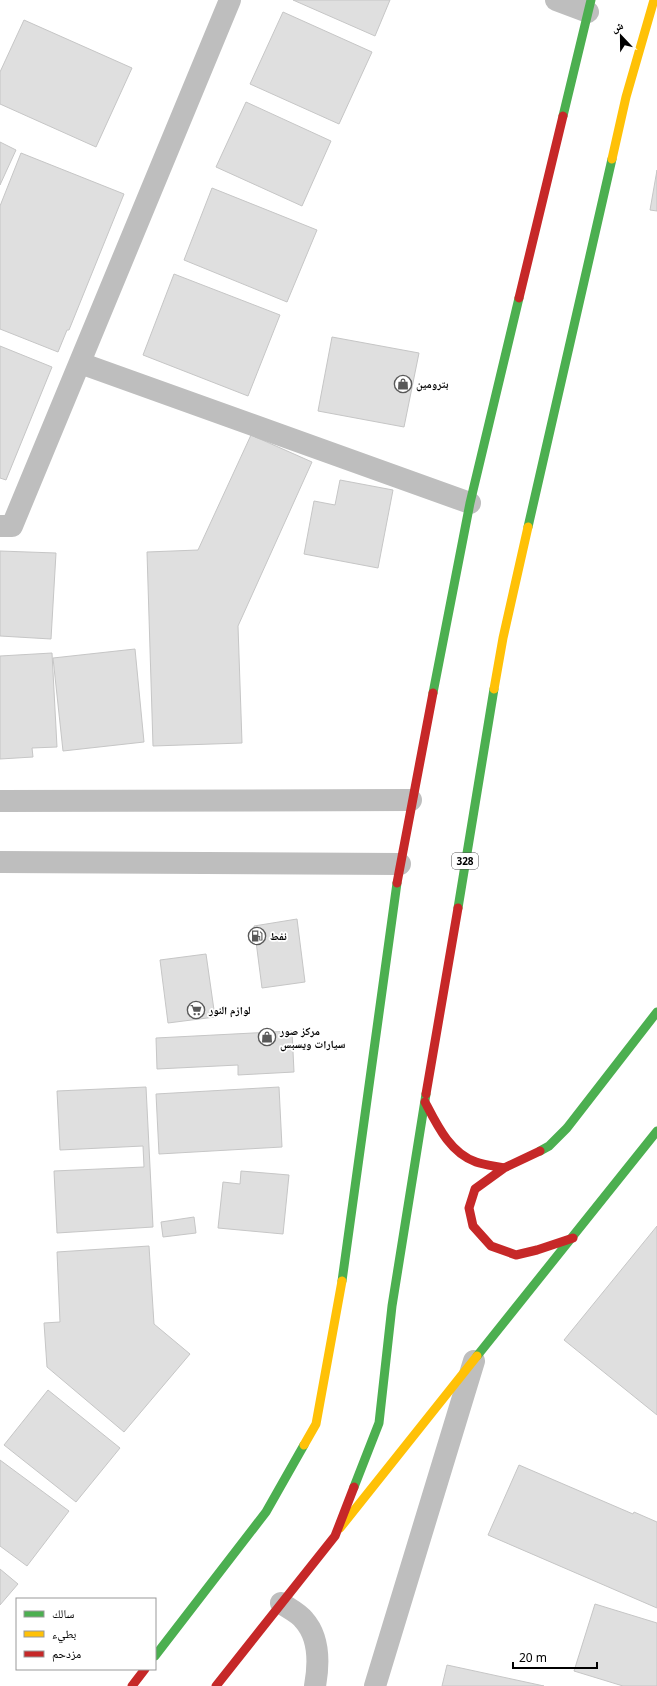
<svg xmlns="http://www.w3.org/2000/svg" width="657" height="1686" font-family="'Noto Sans','Noto Naskh Arabic',sans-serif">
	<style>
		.building { fill: #dfdfdf; stroke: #c6c6c6 }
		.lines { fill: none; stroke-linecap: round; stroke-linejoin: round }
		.street { stroke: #bebebe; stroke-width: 22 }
		.fast { stroke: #4caf50; stroke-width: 9 }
		.slow { stroke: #ffc107; stroke-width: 9 }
		.jam { stroke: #c62828; stroke-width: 9 }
		.labels { text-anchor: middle; stroke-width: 3.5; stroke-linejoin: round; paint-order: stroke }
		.shield { fill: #fff; stroke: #4c4c4c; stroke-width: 1 }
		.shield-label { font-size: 10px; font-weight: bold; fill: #000 }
		.poi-label { font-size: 11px; font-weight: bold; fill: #000; stroke: #fff; text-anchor: start }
	</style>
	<rect width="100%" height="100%" fill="#fff"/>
	<path class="building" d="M293,0H390L375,36Z
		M283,12L372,52L339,124L250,84Z
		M24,20L132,68L96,147L0,104V72Z
		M246,102L331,141L302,206L216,167Z
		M0,142L16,150L0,185Z
		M21,153L124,194L69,330H67L58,352L0,329V206Z
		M657,170V211L650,210Z
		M212,188L317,230L287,302L184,260Z
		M174,274L280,315L248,396L143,355Z
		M332,337L419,353L404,427L318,411Z
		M0,346L52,367L6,480L0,478Z
		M251,435L312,462L238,626L242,743L153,746L147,552L198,550Z
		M340,480L393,490L378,568L304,554L314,501L335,505Z
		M0,551L56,553L51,639L0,636Z
		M135,649L144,742L63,751L53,658Z
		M52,653L57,747L32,748L33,757L0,759V656Z
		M297,919L305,982L262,988L254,926Z
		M206,954L215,1017L168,1023L160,960Z
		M292,1031L294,1072L238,1075V1065L157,1069L156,1038Z
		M146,1087L153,1227L57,1233L54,1171L144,1167L143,1146L60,1150L57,1091Z
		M279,1087L282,1147L159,1154L156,1094Z
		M241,1171L289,1175L283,1234L218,1228L223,1182L240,1184Z
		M194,1217L196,1233L163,1237L161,1222Z
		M657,1226V1415L564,1340Z
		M149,1246L154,1324L190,1354L124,1432L47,1367L44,1323L60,1322L57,1252Z
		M48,1390L120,1448L76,1502L4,1445Z
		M0,1460L69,1511L27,1566L0,1546Z
		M519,1465L633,1514L634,1512L657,1522V1608L488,1535Z
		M0,1569L18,1584L0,1605Z
		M595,1604L657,1623V1686H623L574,1671Z
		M447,1665L544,1686H442Z"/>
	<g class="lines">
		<path class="street" d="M556,0L588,12
			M80,363L470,503
			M0,526H12L230,0
			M0,801L411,800
			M0,862L400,864
			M281,1603C288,1608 299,1613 304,1620C320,1638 319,1664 315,1686
			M375,1686L474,1361"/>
		<path class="fast" d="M563,116L591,0
			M528,527L612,159
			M433,693L470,503L519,298
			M458,908L494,689
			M540,1151L549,1146L567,1128L657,1012
			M342,1281L397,883
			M477,1356L657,1131
			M354,1487L379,1423L392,1306L426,1094
			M155,1656L266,1512L304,1445"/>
		<path class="slow" d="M612,159L626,97L654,0
			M494,689L503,638L528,527
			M304,1445L316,1424L342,1281
			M340,1528L477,1356"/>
		<path class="jam" d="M519,298L563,116
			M397,883L433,693
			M426,1094L458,908
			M425,1102C437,1125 450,1153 476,1162C485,1165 495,1166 504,1168
			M540,1151L504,1168L475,1189L469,1208L473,1226L491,1246L516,1255L537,1250L573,1238
			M132,1686L145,1669
			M216,1686L335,1536L354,1487"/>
	</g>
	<defs>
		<symbol id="shop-ring" viewBox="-11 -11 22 22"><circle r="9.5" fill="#fff" stroke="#595959" stroke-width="1.5"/><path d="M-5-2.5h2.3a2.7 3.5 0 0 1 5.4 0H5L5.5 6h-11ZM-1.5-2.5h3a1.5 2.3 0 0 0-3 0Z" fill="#595959"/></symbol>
		<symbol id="fuel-ring" viewBox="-11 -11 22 22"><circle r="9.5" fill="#fff" stroke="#595959" stroke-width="1.5"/><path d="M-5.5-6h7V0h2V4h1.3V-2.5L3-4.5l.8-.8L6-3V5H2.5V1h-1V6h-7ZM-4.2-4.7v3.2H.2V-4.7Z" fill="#595959"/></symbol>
		<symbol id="supermarket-ring" viewBox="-11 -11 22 22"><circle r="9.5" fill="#fff" stroke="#595959" stroke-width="1.5"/><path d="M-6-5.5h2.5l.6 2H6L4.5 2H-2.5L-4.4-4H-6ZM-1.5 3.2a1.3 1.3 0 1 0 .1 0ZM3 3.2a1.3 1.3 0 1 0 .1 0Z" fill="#595959"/></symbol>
	</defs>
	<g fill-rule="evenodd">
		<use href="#shop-ring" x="393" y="374" width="20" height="20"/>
		<use href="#fuel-ring" x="247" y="926" width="20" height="20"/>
		<use href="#supermarket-ring" x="186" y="1000" width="20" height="20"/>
		<use href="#shop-ring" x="257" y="1027" width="20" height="20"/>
	</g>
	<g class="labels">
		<rect class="shield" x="452" y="853" width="26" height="16" rx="3"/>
		<g class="shield-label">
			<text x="465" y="865">328</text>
		</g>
		<g class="poi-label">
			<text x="416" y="388">بترومين</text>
			<text x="270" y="940">نفط</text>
			<text x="209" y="1014">لوازم النور</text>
			<text x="280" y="1035">مركز صور<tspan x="280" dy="13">سيارات ويسبس</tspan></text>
		</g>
	</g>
	<rect x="16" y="1598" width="140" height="72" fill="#ffffff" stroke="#999999"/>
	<rect x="24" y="1611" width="20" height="6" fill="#4caf50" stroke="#999999"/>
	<text x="52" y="1618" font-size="12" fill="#000000">سالك</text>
	<rect x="24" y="1631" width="20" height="6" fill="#ffc107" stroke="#999999"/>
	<text x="52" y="1638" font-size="12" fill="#000000">بطيء</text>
	<rect x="24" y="1651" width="20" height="6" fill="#c62828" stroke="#999999"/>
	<text x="52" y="1658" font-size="12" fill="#000000">مزدحم</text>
	<g transform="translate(621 36) rotate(338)" stroke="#ffffff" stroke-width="3" paint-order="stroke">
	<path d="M0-3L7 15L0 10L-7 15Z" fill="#000000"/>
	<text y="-6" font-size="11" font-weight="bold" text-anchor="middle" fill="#000000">ش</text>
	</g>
	<path d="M513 1662v6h84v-6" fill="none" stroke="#000000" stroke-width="2"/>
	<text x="519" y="1662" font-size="12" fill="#000000" stroke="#ffffff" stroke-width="3" paint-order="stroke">20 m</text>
</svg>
